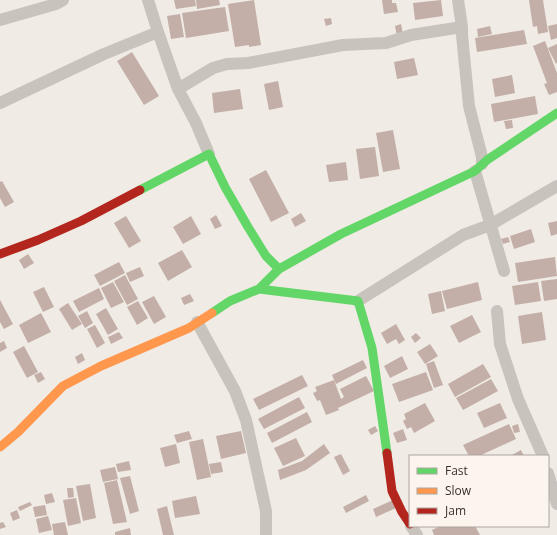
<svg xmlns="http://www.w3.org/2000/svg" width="557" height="535" font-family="'Open Sans',sans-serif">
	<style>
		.building { fill: #c3afa7 }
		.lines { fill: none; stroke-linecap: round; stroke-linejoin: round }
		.street { stroke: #c9c3be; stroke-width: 12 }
		.fast { stroke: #63d668; stroke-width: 9 }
		.slow { stroke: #ff974d; stroke-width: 9 }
		.jam { stroke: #b3261e; stroke-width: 9 }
	</style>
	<rect width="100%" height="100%" fill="#f0ebe5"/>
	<path class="building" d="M174,0H195L196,6L176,9Z
		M196,0H219L220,5L197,9Z
		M254,0L261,45L249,47V45L235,47L228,4Z
		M382,0H392V3H396L398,12L384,14Z
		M441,0L443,16L415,20L413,3Z
		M529,0H543L548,32L538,34L537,26L533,27Z
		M225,7L229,31L186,38L182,13Z
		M180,14L184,37L171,39L167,16Z
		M331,18L332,24L326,26L324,19Z
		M401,24L403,34L397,36L395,26Z
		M557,24V38L551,40L548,26Z
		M490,26L492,34L478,37L477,29Z
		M524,30L527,44L477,52L475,38Z
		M545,41L557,73V92L549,95L544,84L547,83L533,46Z
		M557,44V63L556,64L548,48Z
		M132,52L159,96L144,105L117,61Z
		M414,58L418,75L397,79L394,62Z
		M512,75L515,93L495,97L492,79Z
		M278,81L283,107L269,110L264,84Z
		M240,89L243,109L214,113L212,93Z
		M535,96L538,114L494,122L491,104Z
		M512,120L513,128L506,129L504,121Z
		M393,130L400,169L383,172L376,133Z
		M375,147L379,176L360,179L356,149Z
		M346,162L348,180L329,182L326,165Z
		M266,170L289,213L271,222L249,179Z
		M2,181L14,202L5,207L0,198V182Z
		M301,213L306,221L295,227L291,219Z
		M216,215L222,226L215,229L210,219Z
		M126,216L141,241L129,248L114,223Z
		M191,216L201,234L183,244L173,227Z
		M557,221V234L551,236L548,223Z
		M531,229L535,242L514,249L510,236Z
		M508,237L510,242L503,244L501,239Z
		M182,250L192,267L168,281L158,263Z
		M28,254L34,263L24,269L19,260Z
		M555,257L557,276L518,282L515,263Z
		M119,262L125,273L100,286L94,275Z
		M140,267L144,276L130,282L126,273Z
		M125,275L138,299L127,305L114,281Z
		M557,279V299L544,301L541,281Z
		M113,282L124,302L111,308L101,288Z
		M478,282L482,300L447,309L442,291Z
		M538,282L541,301L515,305L512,286Z
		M44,287L54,307L43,312L33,292Z
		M99,288L104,299L79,312L73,301Z
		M441,291L445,311L432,314L428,294Z
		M190,294L194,301L184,305L181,298Z
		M154,296L166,317L154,324L142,302Z
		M0,300L13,324L4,329L0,322Z
		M138,301L148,318L137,325L127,307Z
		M68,303L82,324L72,330L59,309Z
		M106,308L118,329L108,335L96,314Z
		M87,311L93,323L85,328L78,316Z
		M542,312L546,340L522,344L518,316Z
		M41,313L51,332L28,343L19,325Z
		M472,315L481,332L459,343L450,326Z
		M396,324L405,340L399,344L396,339L387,344L381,333Z
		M95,325L105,343L97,348L87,329Z
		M119,332L123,338L111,344L108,337Z
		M416,333L421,338L415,343L411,337Z
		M4,341L7,348L0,352V343Z
		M430,344L438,356L425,364L417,352Z
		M24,346L38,372L27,378L13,352Z
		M82,353L85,360L78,364L75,357Z
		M402,356L408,369L390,378L384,366Z
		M363,360L367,368L336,384L332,375Z
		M434,361L443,385L434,388L426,364Z
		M483,364L491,377L455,397L448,384Z
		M41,372L45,379L38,383L34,375Z
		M426,372L433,390L399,402L392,384Z
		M302,375L308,386L259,410L253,399Z
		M366,376L374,391L338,408L339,410L326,415L320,400L317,401L313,393L317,391L315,387L334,380L341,399L344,397L340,389Z
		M491,379L498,391L463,410L456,398Z
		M299,397L305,408L264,429L258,419Z
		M425,403L435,421L414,433L411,427L407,429L403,421L406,419L404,414Z
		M500,403L507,418L484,428L477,413Z
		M307,412L312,422L272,443L267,433Z
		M509,424L516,439L479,456H469L463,445Z
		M518,424L520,432L514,433L512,426Z
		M375,426L378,431L371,435L368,430Z
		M403,429L407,440L397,443L393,433Z
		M189,431L192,439L177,443L174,435Z
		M241,431L246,453L221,459L216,436Z
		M296,438L305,456L283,466L274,448Z
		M203,439L211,477L197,480L189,442Z
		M176,444L180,463L165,467L160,448Z
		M324,444L330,453L306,470L280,480L278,470L302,461Z
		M521,450L524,456H510Z
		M341,454L350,471L343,475L334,457Z
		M129,461L131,470L118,472L116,464Z
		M221,462L223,472L211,474L209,464Z
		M115,467L118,479L103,482L100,470Z
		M130,476L139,511L130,514L120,478Z
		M117,480L127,522L113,524L104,483Z
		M90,484L96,518L83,521L76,486Z
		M67,488H73L74,497L68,498Z
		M52,493L55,502L46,504L44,495Z
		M366,495L369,501L346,513L343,507Z
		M196,496L200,514L175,518L172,501Z
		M76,498L81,523L68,526L63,500Z
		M393,500L396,508L376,517L373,509Z
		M30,502L32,505L20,511L18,507Z
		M45,505L47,515L35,517L33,507Z
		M167,506L174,535H163L157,509Z
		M17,510L20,518L13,521L10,513Z
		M48,516L52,530L39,533L36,519Z
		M3,522L6,527L0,529V523Z
		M65,522L68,535H54L52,524Z
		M440,526H475L480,535H434L432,530Z
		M130,528L131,535H115V532Z"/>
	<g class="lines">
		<path class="street" d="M148,0L158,32
			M458,0L462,27V35L469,106L482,157V164
			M0,20L56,4L63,0
			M178,89L213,68L227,64L248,63L343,45L386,43L411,35L462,27
			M0,103L104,54L158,32L178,89L196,123L209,154
			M475,171L504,271
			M358,301L463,235L490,225L557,186
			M497,311L500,344L518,399L543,456
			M197,322L235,391L246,420L266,511V535
			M548,473L557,504
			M411,526L417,535"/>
		<path class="fast" d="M140,190L209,154L225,187L248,227L266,256L279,269
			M259,289L358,301L372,348L387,453
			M212,313L230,301L259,289L279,269L341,234L475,171L487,160L557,113"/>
		<path class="slow" d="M0,447L18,432L63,386L101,366L189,328L212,313"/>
		<path class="jam" d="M0,254L38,240L81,221L140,190
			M387,453L392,491L402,512L410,524"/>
	</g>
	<rect x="409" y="455" width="140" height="72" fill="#fbf5ee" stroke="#aea6a0"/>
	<rect x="417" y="468" width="20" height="6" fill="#63d668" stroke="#aea6a0"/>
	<text x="445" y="475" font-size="12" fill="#3b302b">Fast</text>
	<rect x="417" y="488" width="20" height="6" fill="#ff974d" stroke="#aea6a0"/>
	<text x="445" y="495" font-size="12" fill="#3b302b">Slow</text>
	<rect x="417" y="508" width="20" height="6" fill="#b3261e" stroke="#aea6a0"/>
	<text x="445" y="515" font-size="12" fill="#3b302b">Jam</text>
</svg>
